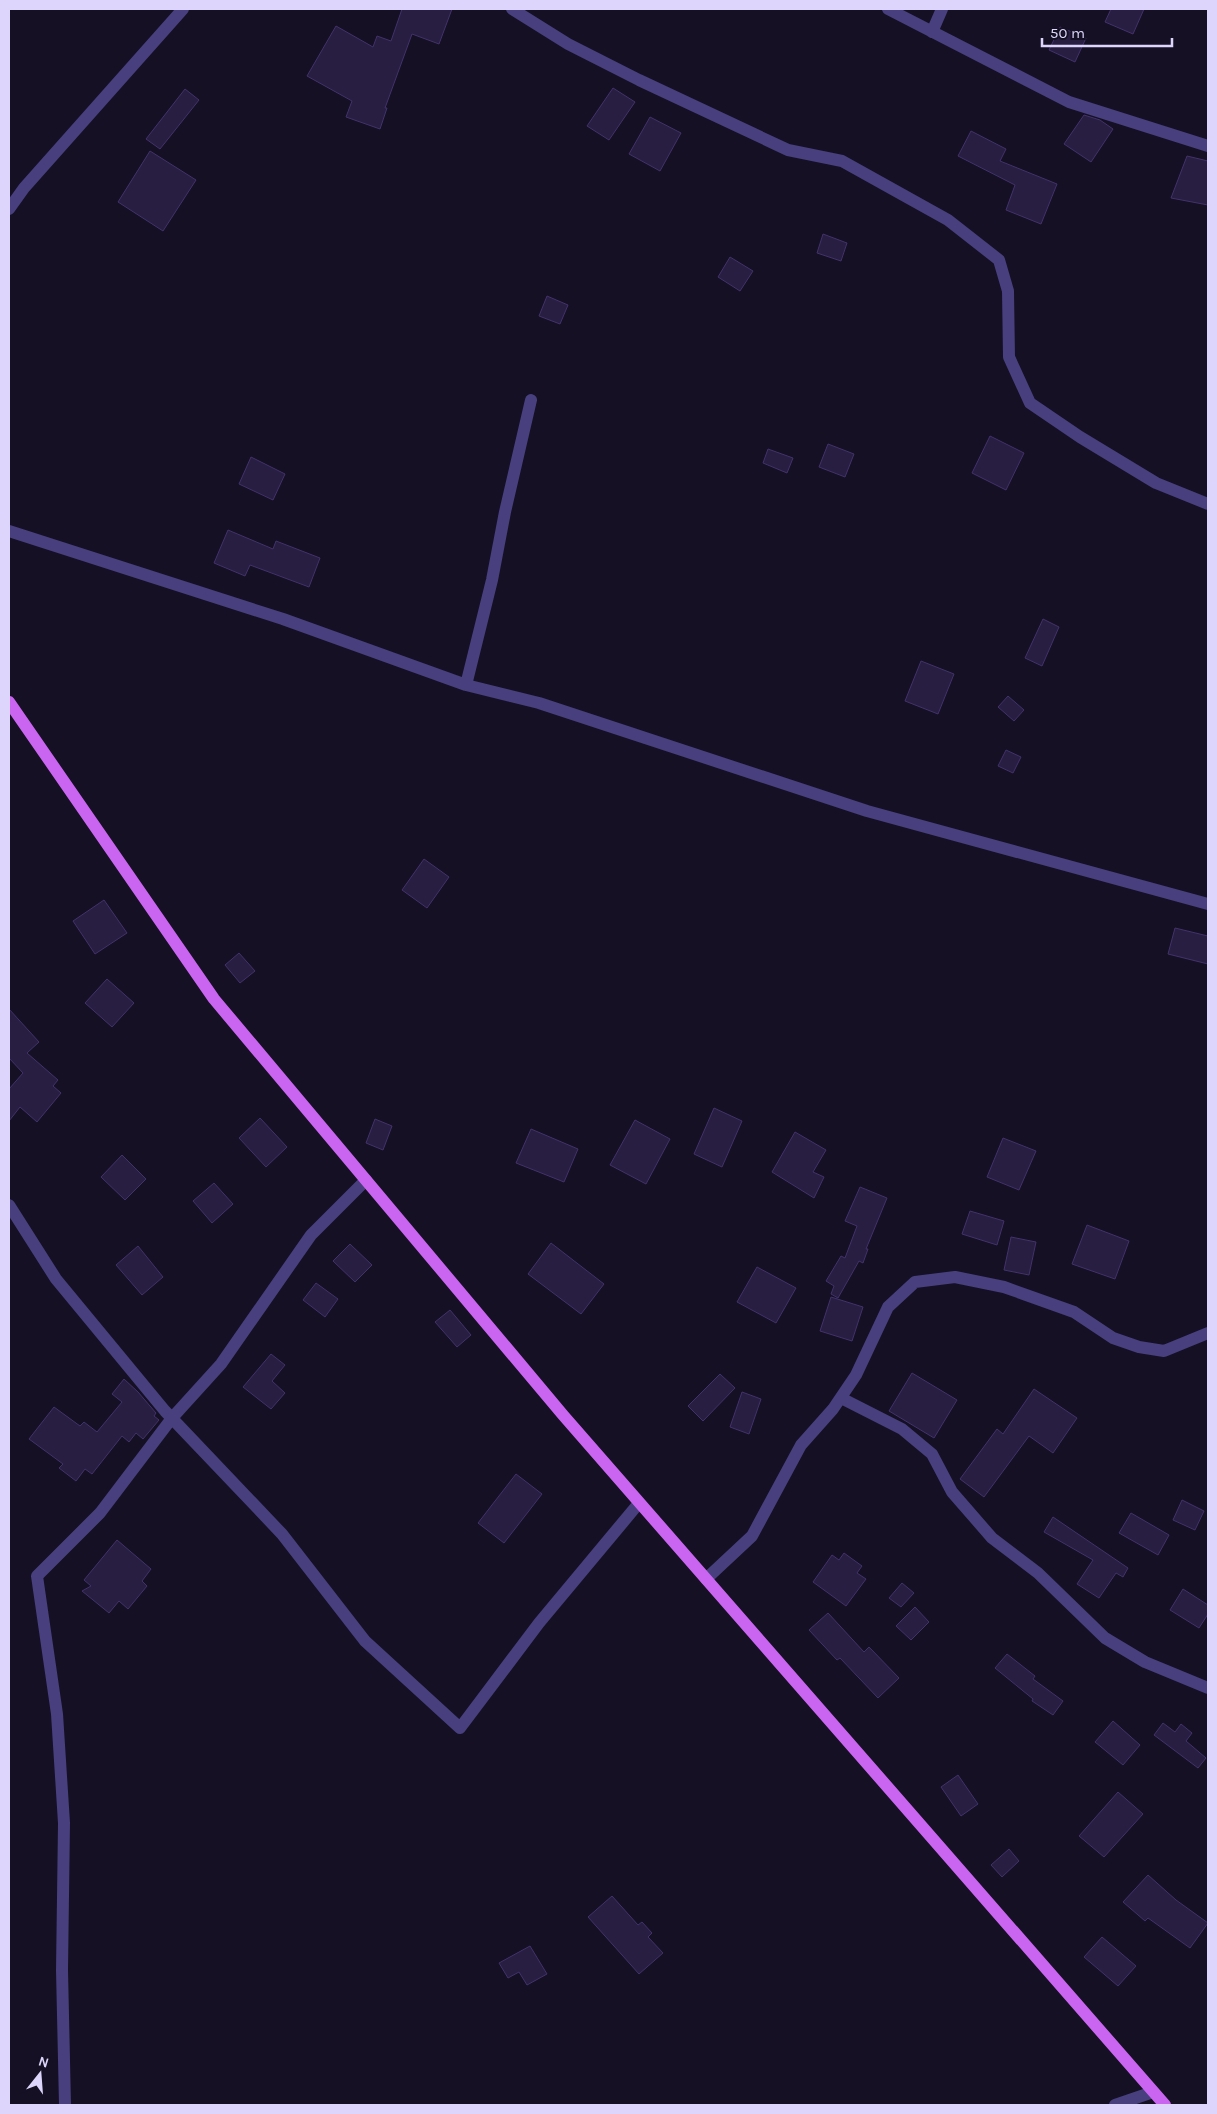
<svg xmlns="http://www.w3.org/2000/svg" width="1217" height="2114" font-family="Karla,sans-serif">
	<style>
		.building { fill: #281e42; stroke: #42326c }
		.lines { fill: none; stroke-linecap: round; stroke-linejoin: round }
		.minor { stroke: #473f7e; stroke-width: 12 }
		.major { stroke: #ca65f2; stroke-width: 12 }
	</style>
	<rect width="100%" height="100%" fill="#151023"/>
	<path class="building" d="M402,9H452L439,44L412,34L385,108H387L380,129L346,117L352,101L307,76L336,26L373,47L377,36L391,41Z
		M1111,9H1144L1133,34L1105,22Z
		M1060,27L1086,38L1075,62L1049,50Z
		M613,88L635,102L609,140L587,126Z
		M185,89L199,100L160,149L146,139Z
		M1084,115L1100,120L1113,129L1091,162L1064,144Z
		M650,117L681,133L660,171L629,154Z
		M971,131L1006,149L1000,161L1057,184L1041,224L1006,210L1015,185L958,156Z
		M150,151L196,180L163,231L118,202Z
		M1187,156L1208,161V205L1171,198Z
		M823,234L847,243L841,261L817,253Z
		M730,257L753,271L740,291L718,277Z
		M547,296L568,305L560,324L539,316Z
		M990,436L1024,453L1006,490L972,473Z
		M828,444L854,454L845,477L819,467Z
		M768,449L793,458L787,473L763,463Z
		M251,457L285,474L273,500L239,484Z
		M228,530L273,549L276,541L320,558L309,587L250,565L245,576L214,563Z
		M1043,619L1059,627L1042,666L1025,658Z
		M921,661L954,674L938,714L905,701Z
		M1008,696L1024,710L1014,721L998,707Z
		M1006,750L1021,757L1013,773L998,766Z
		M424,859L449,877L427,908L402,890Z
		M104,900L127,933L95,954L73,921Z
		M1175,928L1208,936V964L1168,954Z
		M239,953L255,971L240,983L225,965Z
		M107,979L134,1003L112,1027L85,1003Z
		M9,1009L39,1042L27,1053L58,1080L53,1086L61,1093L37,1122L20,1107L9,1121V1089L23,1073L9,1058Z
		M714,1108L742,1121L722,1167L694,1154Z
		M260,1118L287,1147L266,1167L239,1138Z
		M375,1119L392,1126L383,1150L366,1143Z
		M635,1120L670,1139L646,1184L610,1165Z
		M531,1129L578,1149L564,1182L516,1163Z
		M795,1132L826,1150L813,1172L824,1177L814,1198L772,1172Z
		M1003,1138L1036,1151L1019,1190L987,1177Z
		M122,1155L146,1179L125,1200L101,1177Z
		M214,1183L233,1204L212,1223L193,1201Z
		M860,1187L887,1198L866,1249H868L863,1263L859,1261L838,1298L831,1294L834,1286L826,1281L841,1256L845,1258L857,1226L845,1221Z
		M970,1211L1004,1221L997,1245L962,1234Z
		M1087,1225L1129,1241L1115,1279L1072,1264Z
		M1011,1237L1036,1242L1029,1275L1004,1270Z
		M551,1243L604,1284L581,1314L528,1274Z
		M350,1244L372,1265L355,1282L333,1261Z
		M138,1246L163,1277L142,1295L116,1265Z
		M757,1267L796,1288L776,1323L737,1302Z
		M316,1283L338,1299L325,1317L303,1300Z
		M831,1297L863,1307L852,1341L820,1331Z
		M450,1310L471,1335L457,1347L435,1322Z
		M271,1354L285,1365L272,1381L285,1393L271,1409L243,1387Z
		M912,1373L957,1400L934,1438L889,1411Z
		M720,1374L735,1388L703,1421L688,1406Z
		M124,1379L138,1392L156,1413L154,1416L159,1420L143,1439L136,1433L129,1442L122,1436L92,1474L85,1469L76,1481L59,1468L63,1464L29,1439L54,1407L80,1426L84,1422L97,1432L122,1402L112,1394Z
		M1034,1389L1077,1418L1053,1453L1029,1436L984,1497L960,1479L997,1429L1003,1434Z
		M742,1392L761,1399L749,1434L730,1427Z
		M516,1474L542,1494L504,1543L478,1523Z
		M1182,1500L1204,1511L1195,1530L1173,1520Z
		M1131,1513L1169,1535L1158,1555L1119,1533Z
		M1053,1517L1128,1568L1123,1577L1116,1573L1099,1598L1077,1584L1093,1560L1044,1532Z
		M117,1540L151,1569L142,1581L147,1586L128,1609L119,1601L109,1613L82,1591L91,1586L84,1580Z
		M844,1553L862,1566L857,1573L866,1579L846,1606L813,1582L832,1555L839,1560Z
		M902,1583L914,1593L901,1607L889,1598Z
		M1183,1589L1208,1605V1614L1199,1628L1170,1610Z
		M915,1607L929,1622L911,1640L896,1626Z
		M828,1613L864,1652L869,1647L899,1678L878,1698L840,1658L837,1660L809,1630Z
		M1007,1654L1035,1676L1033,1679L1063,1701L1053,1715L1032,1701L1033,1699L995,1668Z
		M1113,1721L1140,1745L1123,1765L1095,1742Z
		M1163,1723L1175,1732L1181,1724L1192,1733L1186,1741L1206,1758L1198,1768L1154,1735Z
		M958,1775L978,1804L961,1816L941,1787Z
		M1118,1792L1143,1814L1104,1857L1079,1836Z
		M1009,1849L1019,1861L1002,1877L991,1865Z
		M1148,1875L1176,1900L1208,1923L1190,1948L1148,1918L1145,1921L1123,1902Z
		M612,1896L638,1925L642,1922L652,1933L648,1937L663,1953L639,1974L588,1917Z
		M1102,1937L1136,1966L1118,1986L1084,1957Z
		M530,1946L547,1974L527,1985L519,1972L508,1978L499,1963Z"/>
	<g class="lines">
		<path class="minor" d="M512,9L568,44L639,80L788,150L842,161L948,220L999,260L1008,291L1009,357L1030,403L1080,437L1156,483L1208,504
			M888,9L1069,102L1208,146
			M932,32L942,9
			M9,209L24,188L183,9
			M9,531L283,619L466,685L539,703L867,811L1208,904
			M466,685L492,580L505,512L531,400
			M9,1205L56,1279L165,1411L282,1534L365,1641L460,1728L539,1623L639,1503
			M841,1398L902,1429L932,1454L952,1492L992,1538L1038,1573L1105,1638L1145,1662L1208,1688
			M706,1579L752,1536L801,1445L833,1409L856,1375L888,1307L915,1282L955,1277L1004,1287L1074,1312L1113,1338L1139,1347L1164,1351L1208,1333
			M65,2105L62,1970L64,1823L57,1714L37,1576L100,1513L172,1418L221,1364L311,1235L366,1180
			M1115,2105L1153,2092"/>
		<path class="major" d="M9,702L214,999L563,1415L1165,2105"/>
	</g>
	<rect width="1217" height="2114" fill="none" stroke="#ddd5fb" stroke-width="20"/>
	<g transform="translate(40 2074) rotate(17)" stroke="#151023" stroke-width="4" paint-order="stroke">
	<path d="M0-4L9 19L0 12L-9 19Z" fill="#ddd5fb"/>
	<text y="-8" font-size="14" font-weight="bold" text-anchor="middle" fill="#ddd5fb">N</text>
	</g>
	<path d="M1042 38v8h130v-8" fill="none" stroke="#ddd5fb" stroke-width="2.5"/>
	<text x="1050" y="38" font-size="15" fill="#ddd5fb" stroke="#151023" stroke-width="4" paint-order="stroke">50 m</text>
</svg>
